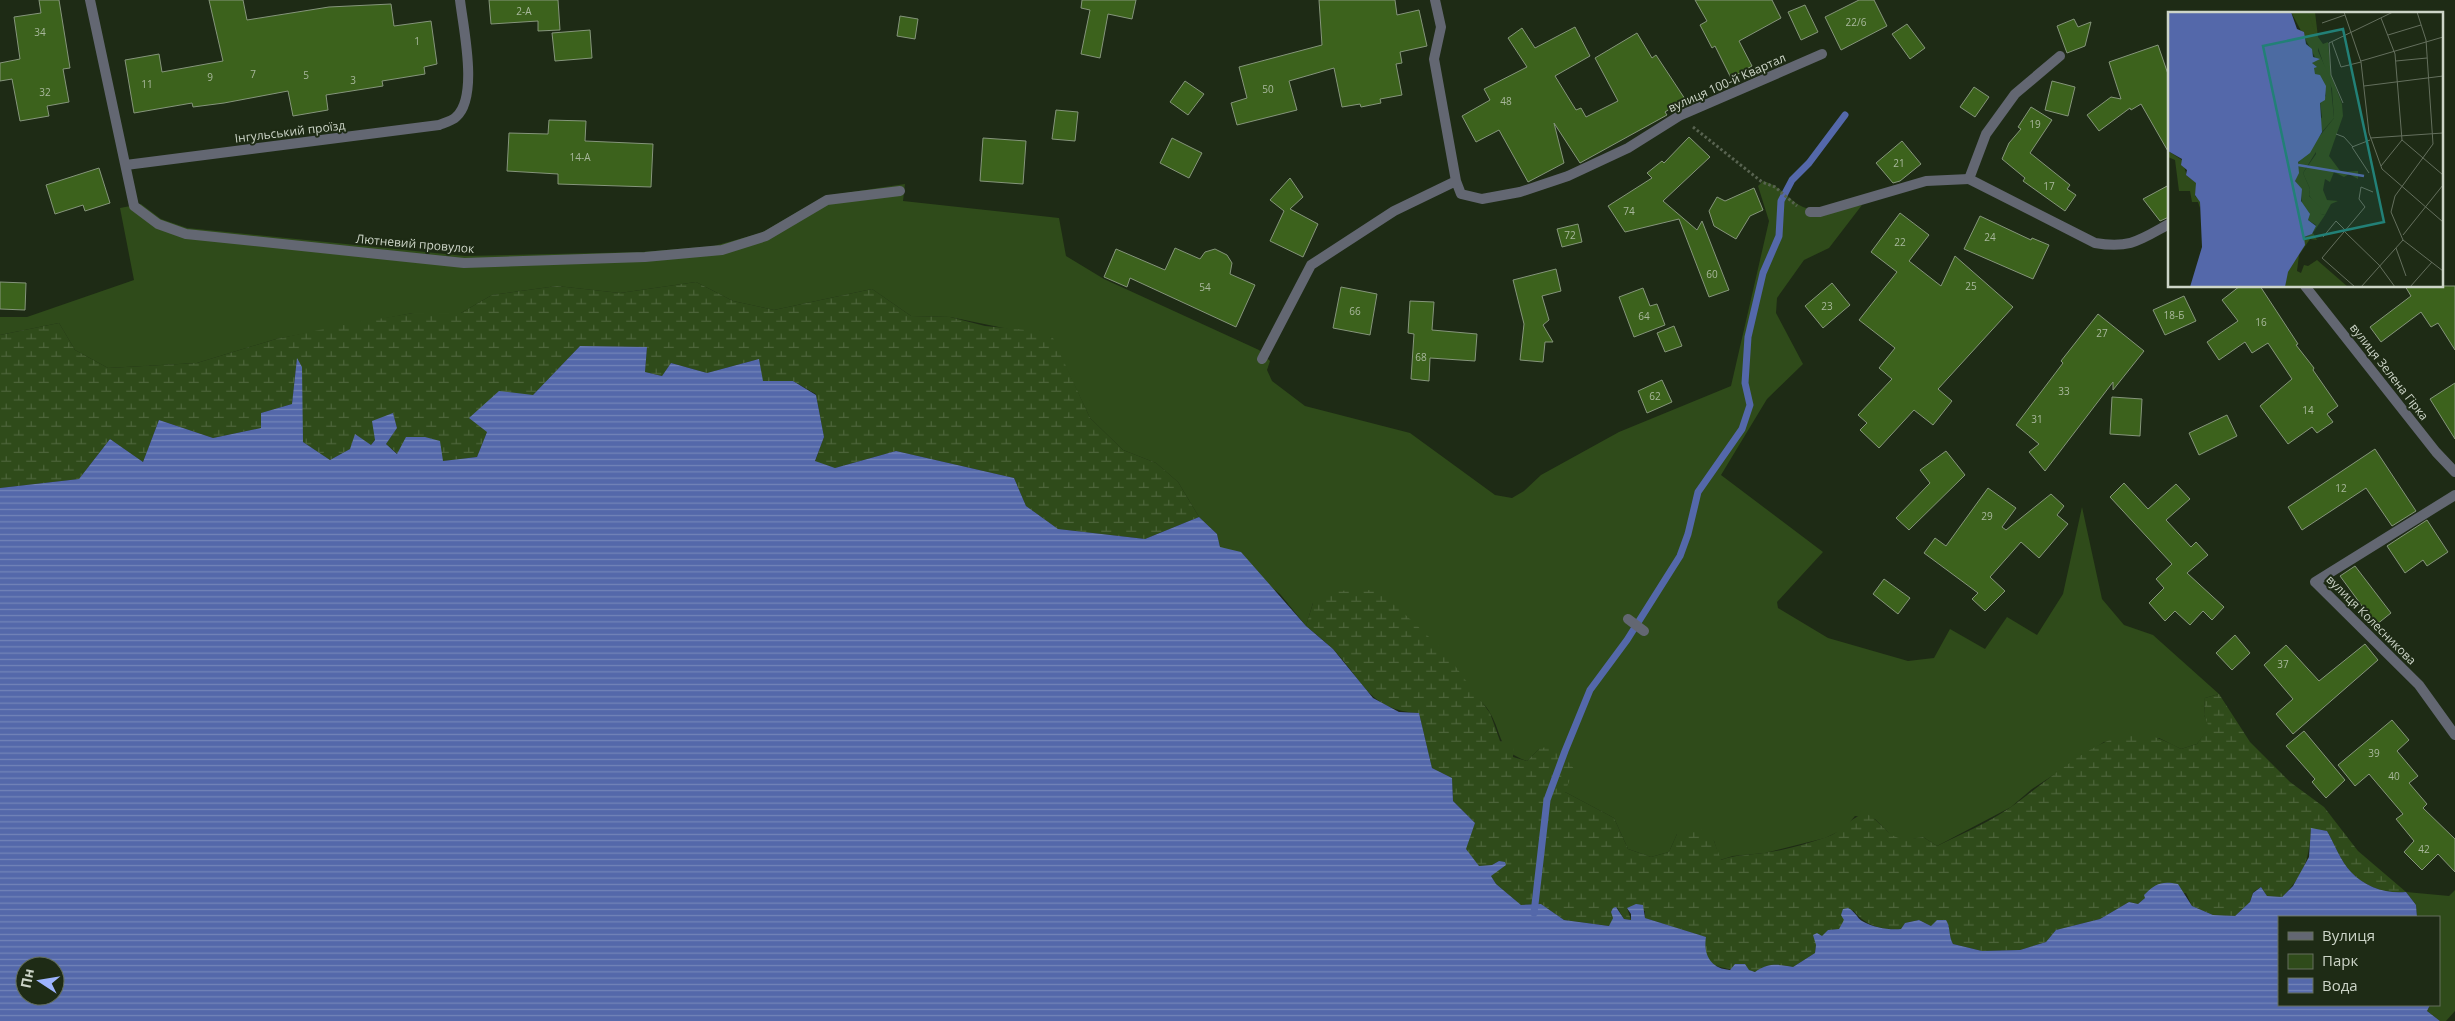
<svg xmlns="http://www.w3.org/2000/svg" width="2455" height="1021" font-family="'Open Sans',sans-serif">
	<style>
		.green { fill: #2f4b1a }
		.wetland { fill: url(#wetland-marsh) }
		.water { fill: url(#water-rules); fill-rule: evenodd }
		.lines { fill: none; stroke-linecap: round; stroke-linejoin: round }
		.stream { stroke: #5468aa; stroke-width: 7 }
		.building { fill: #3c621c; stroke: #85957b }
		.path { stroke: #586350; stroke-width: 3; stroke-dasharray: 2.5 2.5; stroke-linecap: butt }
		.lane { stroke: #636772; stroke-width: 10 }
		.street { stroke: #636772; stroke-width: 10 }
		.labels { text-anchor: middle; stroke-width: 4; stroke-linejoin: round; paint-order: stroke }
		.number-label { font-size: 10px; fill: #a9b89d }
		.street-label { font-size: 12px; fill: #cdd5c8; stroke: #1e2b15 }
		.inset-river { fill: none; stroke: #5468aa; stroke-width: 2.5 }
		.inset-road { fill: none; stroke: #646f5d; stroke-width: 1 }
		.view { fill: #228077; fill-opacity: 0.15; stroke: #228077; stroke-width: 2.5 }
		.inset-edge { fill: none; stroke: #cdd5c8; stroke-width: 2.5 }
	</style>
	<defs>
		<pattern id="wetland-marsh" width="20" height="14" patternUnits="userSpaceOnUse" patternTransform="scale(1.25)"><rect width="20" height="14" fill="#2f4b1a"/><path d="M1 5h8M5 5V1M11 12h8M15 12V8" fill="none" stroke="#4c643a"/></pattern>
		<pattern id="water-rules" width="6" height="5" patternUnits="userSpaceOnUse" patternTransform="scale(1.25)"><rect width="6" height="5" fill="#5468aa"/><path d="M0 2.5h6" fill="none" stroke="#7384b8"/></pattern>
	</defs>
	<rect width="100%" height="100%" fill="#1e2b15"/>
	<path class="green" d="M1763,181C1783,187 1787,199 1803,207C1815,213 1847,206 1862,205L1829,248L1804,260L1777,298L1776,313L1803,364L1767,399L1721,475L1823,552L1777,602L1778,608L1828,638L1908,661L1934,658L1950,629L1985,649L2007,617L2037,635L2063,594L2082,507L2102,599L2124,625L2153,635L2219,694L2205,698L2204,715L2210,727L2197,744L2181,749L2159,738L2104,742L2032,789L2011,807L1937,846L1923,837L1908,840L1894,838L1875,819L1855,816L1844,829L1825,838L1765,853L1733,856L1720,860L1714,841L1677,834L1669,852L1651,857L1628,849L1614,818L1565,792L1539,749L1527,761C1497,751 1503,735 1490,713C1488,708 1483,704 1480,700L1313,603L1306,626L1280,594L1220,547L1217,534L1199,517L1178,482L1156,463L1123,450L1090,418L1052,338L950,317L911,316L872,289L774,310L733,301L696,282L620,293L557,286L492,295L461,313H413L276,339L197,363L108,368L75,350L59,323L0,335V317H27L134,280L120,208L141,204L161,219L187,228L465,256L642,252L714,246L761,233L825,196L905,184L903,201L1059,218L1066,256L1104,279L1259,350L1270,361L1267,370L1272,381L1305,406L1410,433L1495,495L1512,498L1524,491L1541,475L1619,432L1731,386L1769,221L1758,186Z
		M2455,890V1011L2446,1021H2440L2427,1011L2430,1005H2439V917H2417L2416,905L2406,892L2449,896Z"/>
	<path class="wetland" d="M696,282L733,301L774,310L872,289L911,316L950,317L985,326L1026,330L1053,338L1090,418L1123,450L1156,463L1178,482L1199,517L1145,539L1058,529L1026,506L1014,478L896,451L835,468L815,462L824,437L816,394L793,381H762L759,359L707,373L671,363L662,376L645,372L647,347L580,346L533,395L487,432L477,457L443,461L398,454L386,444L397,428L393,413L371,445L350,449L330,460L303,442L297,359L292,404L261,413V428L213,438L159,420L143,462L110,439L79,479L0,488V335L59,323L75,350L108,368L197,363L276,339L343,325L413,313H461L492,295L557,286L620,293Z
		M1379,590L1444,651L1490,713L1500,741L1514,746L1513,757L1527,761L1539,749L1556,744L1574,769L1565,792L1614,818L1628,849L1651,857L1669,852L1677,834L1697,826L1714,841L1721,860C1735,855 1748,855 1763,853C1783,851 1805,844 1824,838C1844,832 1848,818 1866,813C1892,830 1887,844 1923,837L1937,846C1962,834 1988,823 2011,807C2043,785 2094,736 2135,734C2152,734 2166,741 2181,749L2197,744L2209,727L2204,715L2205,698L2219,694L2250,742L2290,782L2324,807L2358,851L2406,892C2386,894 2365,887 2351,872C2341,862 2334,843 2327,831L2311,829C2309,859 2305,874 2282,897L2267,896L2261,887L2253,892L2250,902L2235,916L2213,915L2192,906L2186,893L2145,898L2138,904L2129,902L2100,919L2056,930L2046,942L2020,950L1982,951L1953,944L1949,935V926H1931L1919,920L1905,923L1901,929C1882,930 1865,926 1853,910L1839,929L1828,930L1816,945L1815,953L1793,967C1778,964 1768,963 1756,972C1732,965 1700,977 1705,937L1645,918V911L1627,908L1631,920L1624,919L1617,907L1610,926L1564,920L1541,904L1521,905L1496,884L1491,876L1499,861L1492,865L1479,866L1465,849L1475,823L1453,801L1452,778L1432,768L1419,713C1368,710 1364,681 1333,649C1325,641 1315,634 1306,626L1313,603L1327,591Z"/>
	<path class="water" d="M580,346L647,347L645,372L662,376L671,363L707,373L759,359L763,381H793L816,395L824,437L815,461L835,468L896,451L1014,478L1026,506L1058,529L1145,539L1199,517L1217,534L1220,547L1241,552L1306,626L1333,649L1373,698L1399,712L1419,713L1432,768L1452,778L1453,801L1475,823L1466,849L1479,866L1492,865L1499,861L1505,862L1506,865L1491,876L1496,884L1521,905L1541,904L1564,920L1609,926L1613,918L1611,912L1613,908L1616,907L1624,919L1631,920V914L1627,908L1636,904L1643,905L1645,918L1706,937C1703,955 1711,969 1730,970L1735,964H1745L1749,970L1755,972C1768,963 1778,964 1793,967L1815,953L1816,945L1813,935L1817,933L1822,936L1828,930L1839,929L1844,920L1841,915L1843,909L1848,908C1855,911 1857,918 1862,921C1874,928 1889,930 1901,929L1905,923L1919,920L1931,926L1937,920H1946C1951,928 1948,935 1953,944L1982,951L2020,950L2046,942L2056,930L2100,919L2129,902L2138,904L2145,898L2144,895C2156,883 2162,881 2178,884L2192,906L2213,915L2235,916L2250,902L2253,893L2261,887L2267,896L2282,897L2293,886L2309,857L2311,828L2327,831C2334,843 2341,862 2351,872C2365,887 2386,894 2406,892L2416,905L2417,917H2279V1005H2430L2427,1011L2440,1021H0V488L79,479L110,439L143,462L159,420L213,438L261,428V413L292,404L297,358L302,367L303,442L330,460L350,449L355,434L371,445L375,440L372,421L393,413L397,428L386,444L397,454L406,437H425L440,441L443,461L477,457L487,432L469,418L499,391L533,395ZM25,966H55V996H25Z"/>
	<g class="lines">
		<path class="stream" d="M1534,913L1547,800L1565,751L1590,690L1627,640L1680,556L1688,534L1698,492L1742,429L1750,405L1745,383L1748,337L1763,273L1779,236L1781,201L1792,180L1809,163L1845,115"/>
	</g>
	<path class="building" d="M39,0H59L70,68L63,69L69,102L47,106L49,116L20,121L12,79L0,81V63L20,59L14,17L41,13Z
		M209,0H243L247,20L329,7L391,4L394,26L431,21L437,64L424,67L425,74L382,81L383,86L326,95L328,110L293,116L288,91L224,103L193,107L192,103L134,113L125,60L159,54L162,72L223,61Z
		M489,0H558L560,30L538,31V21L491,24Z
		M1082,0H1136L1132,19L1108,14L1100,58L1081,54L1090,10L1081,8Z
		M1319,0H1395L1397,15L1419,10L1427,46L1400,52L1402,63L1396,64L1402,95L1380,99L1381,103L1361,107L1360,104L1342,107L1334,68L1289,81L1297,110L1237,125L1231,103L1247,98L1239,67L1322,45Z
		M1695,0H1772L1781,18L1739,41L1752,66L1731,78L1715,46L1712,48L1700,25L1707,21Z
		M1859,0H1874L1887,26L1841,50L1825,17Z
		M1805,5L1818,32L1801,40L1788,12Z
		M900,16L918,19L915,39L897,36Z
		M2074,19L2078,27L2091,22L2085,46L2067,53L2057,26Z
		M1907,24L1925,48L1910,59L1892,34Z
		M1575,27L1590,56L1555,76L1576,110L1581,108L1586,117L1618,101L1595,58L1637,33L1652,58L1656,55L1685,99L1665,112L1667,115L1580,163L1554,123L1564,163L1528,182L1499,130L1476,142L1462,116L1490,100L1484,89L1527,67L1508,38L1522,28L1535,48Z
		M590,30L592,58L555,61L552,33Z
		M2158,45L2169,77V153L2141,104L2131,110L2130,108L2099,131L2087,115L2111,97L2121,99L2109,62Z
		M1185,81L1204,94L1188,115L1170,102Z
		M2052,81L2075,87L2068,116L2045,110Z
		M1974,87L1989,97L1975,117L1960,107Z
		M2031,107L2052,120L2030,153L2070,185L2067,189L2076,195L2065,211L2023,181L2025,178L2002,159L2009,143L2021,129L2018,127Z
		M1056,110L1078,112L1075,141L1052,139Z
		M549,120L586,121L585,141L653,144L651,187L558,184V174L507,171L509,133L548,134Z
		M1689,137L1710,157L1663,201L1697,230L1702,221L1729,290L1709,297L1679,219L1625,232L1608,206L1652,178L1647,173L1662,161L1664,163Z
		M983,138L1026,141L1023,184L980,181Z
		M1172,138L1202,153L1189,178L1160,163Z
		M1902,141L1921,164L1900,181L1893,183L1876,163Z
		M99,168L110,203L85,211L83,205L55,214L46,185Z
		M1290,178L1303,197L1290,209L1318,224L1303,257L1270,241L1284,211L1270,200Z
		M2169,185V217L2160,221L2143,199Z
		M1754,188L1763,210L1750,216L1736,239L1714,226L1709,211L1717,197L1725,201Z
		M1900,213L1929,235L1909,261L1941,286L1955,256L2013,307L1938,389L1952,401L1933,425L1914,410L1879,448L1860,430L1867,423L1858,415L1892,379L1879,368L1895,348L1859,320L1897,272L1871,252Z
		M1980,216L2031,240L2032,238L2049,245L2033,279L1964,249Z
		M1578,224L1582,242L1562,247L1557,229Z
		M1175,248L1200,259L1205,252L1215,249L1227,255L1232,263L1230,274L1255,285L1236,327L1130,278L1127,287L1104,277L1116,249L1165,270Z
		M1556,269L1561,291L1542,296L1549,320L1543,325L1553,342H1545L1543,362L1520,360L1524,324L1513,280Z
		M0,282L26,283L25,310L0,309Z
		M1832,283L1850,305L1823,328L1805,306Z
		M2240,286H2260L2298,344L2296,345L2314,368L2313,370L2338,406L2327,414L2333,422L2317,433L2312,427L2288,444L2260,406L2292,379L2268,343L2252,353L2245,342L2219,360L2207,342L2238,321L2222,300Z
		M2405,286H2455V350L2438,323L2431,327L2421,312L2381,342L2370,327L2411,296Z
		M1341,287L1377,294L1370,335L1333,328Z
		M1643,288L1650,306L1657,304L1665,325L1634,337L1619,297Z
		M2184,296L2196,321L2165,335L2153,310Z
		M1410,301L1434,302L1432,330L1477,334L1475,361L1430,358L1429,381L1411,379L1414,334L1408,333Z
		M2098,314L2144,351L2113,390V382L2045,471L2029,452L2039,444L2016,425L2063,363L2061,361Z
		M1674,326L1682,346L1665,352L1657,333Z
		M1662,380L1672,402L1647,413L1638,391Z
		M2455,383V439L2430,399Z
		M2112,397L2142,399L2140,436L2110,434Z
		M2227,415L2237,436L2199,455L2189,433Z
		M2375,449L2416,511L2392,526L2366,488L2302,530L2288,507Z
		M1946,451L1965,475L1909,530L1896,518L1930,483L1920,470Z
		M2124,483L2148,509L2176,484L2190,499L2166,520L2191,547L2196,542L2208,555L2187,573L2224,607L2212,620L2203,611L2190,625L2175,611L2165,621L2149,603L2164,588L2156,579L2172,564L2110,497Z
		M1988,488L2016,508L2002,527L2006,530L2051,494L2064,506L2057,515L2068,524L2039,558L2021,542L1990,577L2005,591L1985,611L1972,599L1978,593L1924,553L1935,538L1946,546Z
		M2427,520L2448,552L2427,566L2423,560L2405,573L2387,546Z
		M2355,566L2391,613L2376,625L2340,576Z
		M1884,579L1910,598L1898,614L1873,594Z
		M2235,635L2250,653L2232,670L2216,653Z
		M2365,644L2378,660L2293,734L2276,714L2293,699L2264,665L2286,645L2319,681Z
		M2392,720L2409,740L2397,751L2418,776L2409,783L2427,804L2423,808L2455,839V872L2438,854L2422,870L2404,852L2414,841L2396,819L2403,814L2369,774L2355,786L2338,765Z
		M2304,731L2345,780L2326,798L2312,782L2315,779L2286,746Z"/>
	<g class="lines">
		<path class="path" d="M1693,127L1762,182L1775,187L1797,206"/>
		<path class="lane" d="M1810,212H1820L1926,181L1969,179
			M1628,619L1644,631"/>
		<path class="street" d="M90,0L134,206L158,224L186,234L464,263L645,257L722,250L766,236L827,200L900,191
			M1435,0L1441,27L1434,59L1456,181L1461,194L1482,199L1520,192L1568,176L1628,148L1679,116L1822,54
			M2060,56L2015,94L1986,134L1969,179L2095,243C2130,249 2140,240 2169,224
			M126,165L439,125C444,123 452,121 456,117C479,97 463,27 460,0
			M2305,286L2436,452L2455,472
			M1262,359L1311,265L1394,211L1456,181
			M2455,495L2315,582L2419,685L2455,735"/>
	</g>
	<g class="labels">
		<g class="number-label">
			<text x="524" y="15">2-А</text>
			<text x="1856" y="26">22/6</text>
			<text x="40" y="36">34</text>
			<text x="417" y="45">1</text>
			<text x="253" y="78">7</text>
			<text x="306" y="79">5</text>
			<text x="210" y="81">9</text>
			<text x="353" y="84">3</text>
			<text x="147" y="88">11</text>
			<text x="1268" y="93">50</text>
			<text x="45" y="96">32</text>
			<text x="1506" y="105">48</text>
			<text x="2035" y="128">19</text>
			<text x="580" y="161">14-А</text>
			<text x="1899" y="167">21</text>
			<text x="2049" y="190">17</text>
			<text x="1629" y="215">74</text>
			<text x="1570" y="239">72</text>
			<text x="1990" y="241">24</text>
			<text x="1900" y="246">22</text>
			<text x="1712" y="278">60</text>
			<text x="1971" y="290">25</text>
			<text x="1205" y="291">54</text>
			<text x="1827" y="310">23</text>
			<text x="1355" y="315">66</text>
			<text x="2174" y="319">18-Б</text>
			<text x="1644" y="320">64</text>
			<text x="2261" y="326">16</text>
			<text x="2102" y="337">27</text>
			<text x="1421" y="361">68</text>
			<text x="2064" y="395">33</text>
			<text x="1655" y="400">62</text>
			<text x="2308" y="414">14</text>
			<text x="2037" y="423">31</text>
			<text x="2341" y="492">12</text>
			<text x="1987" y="520">29</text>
			<text x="2283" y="668">37</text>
			<text x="2374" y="757">39</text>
			<text x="2394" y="780">40</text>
			<text x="2424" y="853">42</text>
		</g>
		<g class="street-label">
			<text transform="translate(1727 83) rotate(-24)" y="4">вулиця 100-й Квартал</text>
			<text transform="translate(290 132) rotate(-7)" y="4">Інгульський проїзд</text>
			<text transform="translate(415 244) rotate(5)" y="4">Лютневий провулок</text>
			<text transform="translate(2389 372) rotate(52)" y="4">вулиця Зелена Гірка</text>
			<text transform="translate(2371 620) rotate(45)" y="4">вулиця Колесникова</text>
		</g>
	</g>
	<g transform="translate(2168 12)">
		<rect width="275" height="275" fill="#1e2b15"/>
		<path d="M138,0H147L150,25L155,32L160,30L163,63L174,92L175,104L161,144L173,160L190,159V167L181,162L176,165L166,160L162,170L157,167L155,178L159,188L170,189L163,192L157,203L153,202L141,183L142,177L135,161L148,142L147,130L166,106L164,77ZM145,221L149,228L142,227L131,243L129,259L133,261L136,253L140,254L149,248L180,275H117L119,260L135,236L136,225Z" fill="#2f4b1a"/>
		<path d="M123,0H138L142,6L150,28V39L162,66L166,106L154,120L151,109L154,105L152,89L158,84L156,74L147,63L144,51L148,47ZM147,130L151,135L135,161L142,177L141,184L152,195L153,202L157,203L145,221L148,213L140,208L141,201L134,192L133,177L127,169L129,152ZM0,139L14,148L19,164L29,171L27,184L32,188V196L30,190H24L22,179H11L7,148L0,145Z" fill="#2f4b1a"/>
		<path d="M0,0H123L129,17L136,20L138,32L144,37L145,45L152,47L144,51L149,55L146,56L147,62L152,63L158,74L157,88L152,91L154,120L142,141L130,150L131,161L127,169L134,177L133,189L142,202L140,208L148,214L144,222L136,225L137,233L120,260L117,275H22L34,235L32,190L27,183L28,171L18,163L19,158L13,153L14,147L0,139Z" fill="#5468aa"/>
		<path class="inset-river" d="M130,153L196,164"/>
		<path class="inset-road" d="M176,0L193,50L201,121L214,157L275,210M249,0L258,28L265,132L227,184L223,200L235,228L275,259M213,6L227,42L234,128L213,154M154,11L177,3M220,23L253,13M164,30L173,55L193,50M193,49L275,25M228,49L259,46M196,74L275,64M175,91L163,63L161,31L225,0M168,122L176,125L185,135M202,126L275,121M234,128L275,163M201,161L184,135L202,128M177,220L211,253L227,275M235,223L275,173M155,225L168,209L178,219M228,236L238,264M187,275L154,246L197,195L191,187L193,175L205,180M193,275L235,228M242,275L264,250"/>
		<path class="view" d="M175,17L216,210L136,227L95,34Z"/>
		<rect width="275" height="275" class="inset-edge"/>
	</g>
	<rect x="2278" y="916" width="162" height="90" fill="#1e2b15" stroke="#646f5d"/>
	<rect x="2288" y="932" width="25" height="8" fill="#636772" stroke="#646f5d"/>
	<text x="2322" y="941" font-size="15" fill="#cdd5c8">Вулиця</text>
	<rect x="2288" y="954" width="25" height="15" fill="#2f4b1a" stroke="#646f5d"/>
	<text x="2322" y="966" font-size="15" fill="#cdd5c8">Парк</text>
	<rect x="2288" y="978" width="25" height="15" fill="url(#water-rules)" stroke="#646f5d"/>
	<text x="2322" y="991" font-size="15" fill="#cdd5c8">Вода</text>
	<g transform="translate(40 981) rotate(282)"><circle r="24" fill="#1e2b15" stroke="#646f5d"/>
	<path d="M0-4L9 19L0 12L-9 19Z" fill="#9db4fd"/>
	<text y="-8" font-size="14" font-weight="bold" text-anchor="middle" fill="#cdd5c8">Пн</text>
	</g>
</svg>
